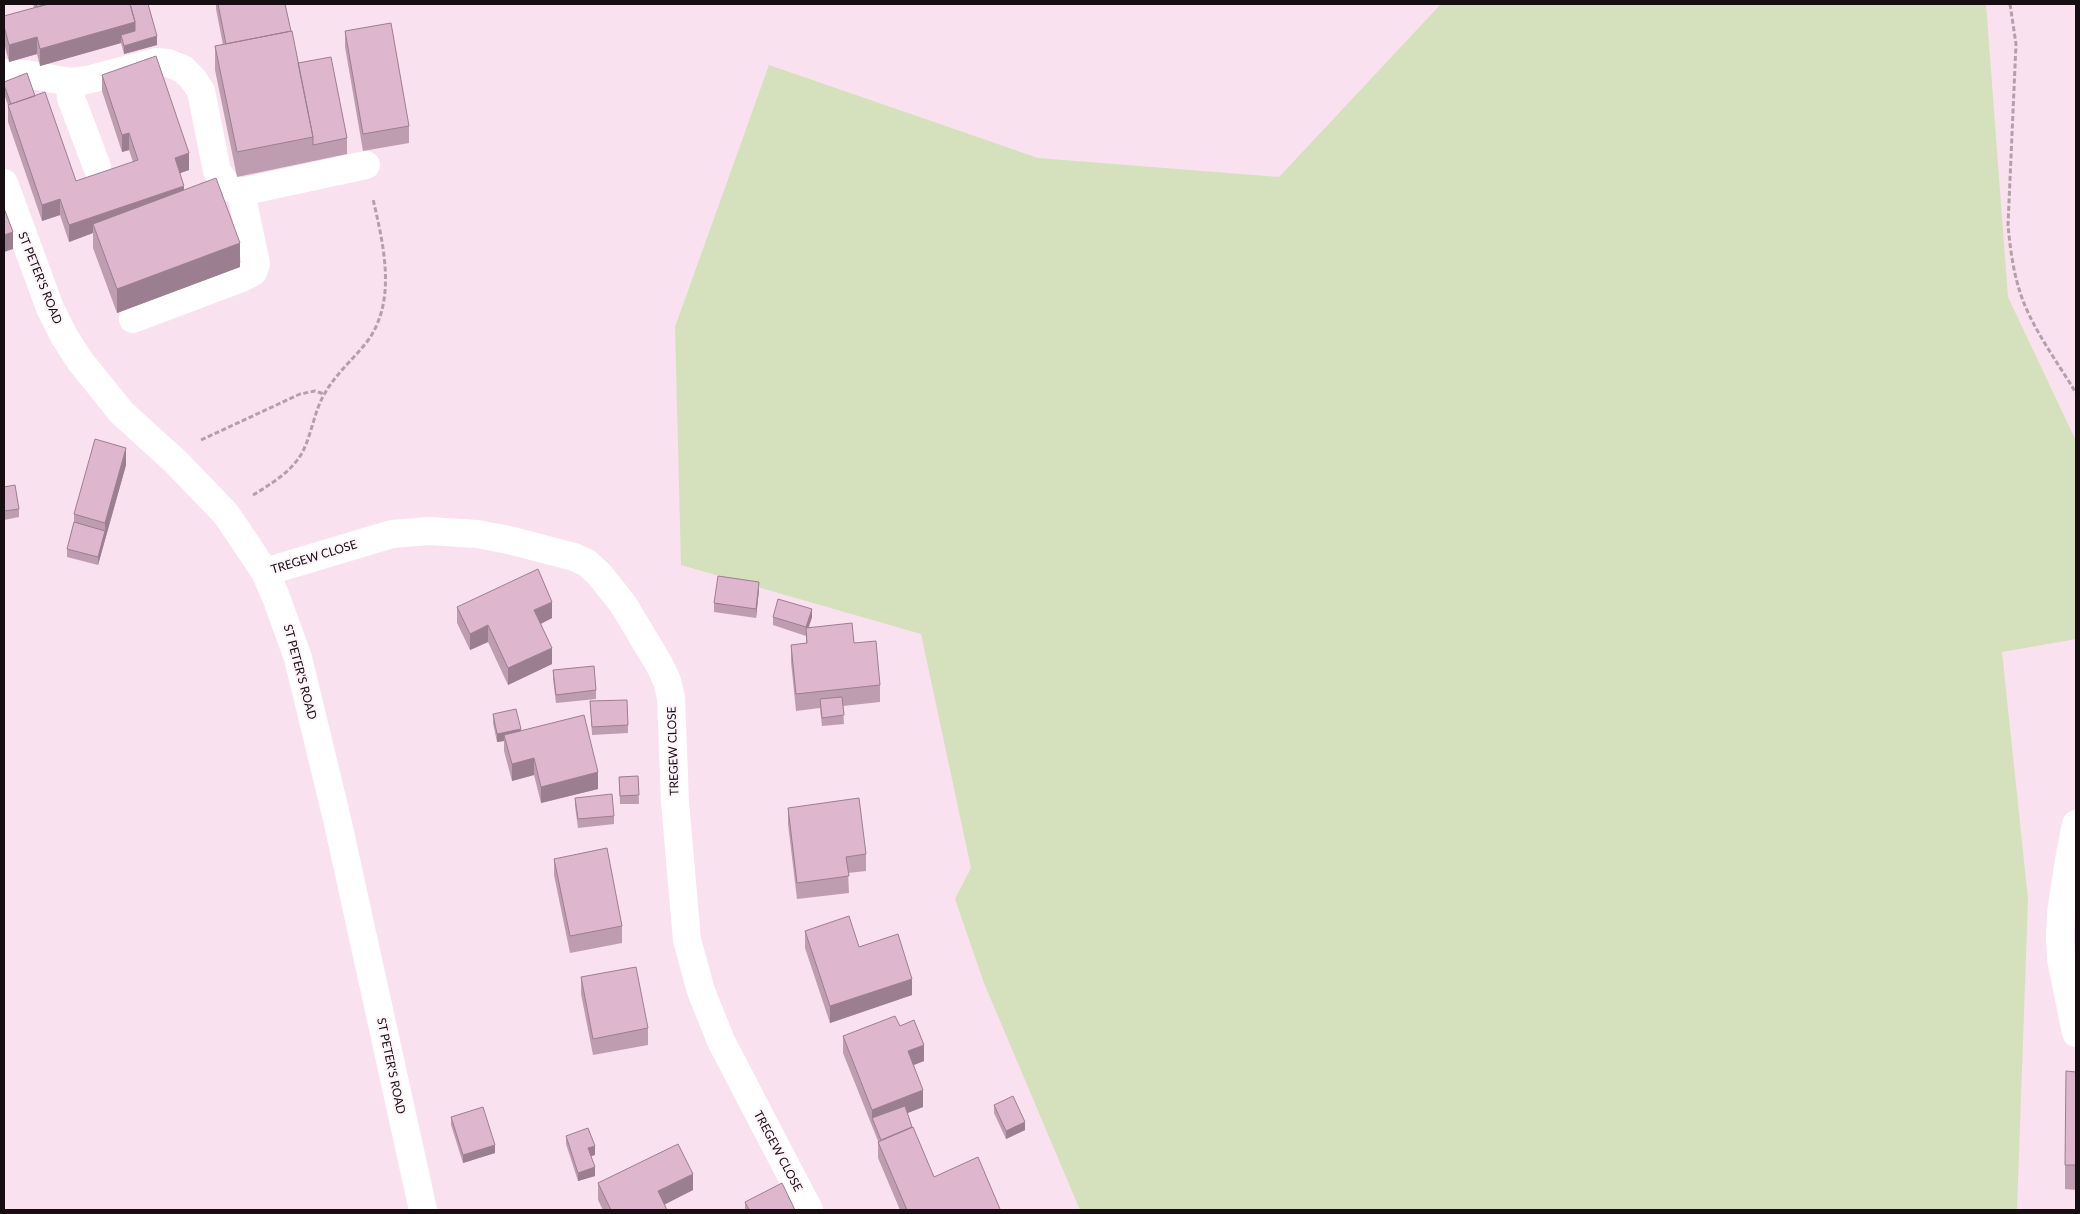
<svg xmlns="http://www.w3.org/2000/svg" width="2080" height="1214" font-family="Lato,sans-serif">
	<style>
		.green { fill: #d5e0bd }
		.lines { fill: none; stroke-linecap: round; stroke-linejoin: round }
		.path { stroke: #b4a0ab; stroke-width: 3; stroke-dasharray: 5 2.5; stroke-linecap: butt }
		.minor { stroke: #fff; stroke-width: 28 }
		.wall { fill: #bf9db0 }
		.shaded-wall { fill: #9b7f90 }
		.building { fill: #deb6cd; stroke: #9b7f90 }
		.labels { text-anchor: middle; stroke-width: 4; stroke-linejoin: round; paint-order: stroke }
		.street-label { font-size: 12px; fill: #160e13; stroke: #fdf3f9 }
	</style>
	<rect width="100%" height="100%" fill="#fae1ef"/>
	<path class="green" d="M1441,4H1986L2008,297L2076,441V639L2002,652L2028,899L2017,1210H1080L984,983L955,899L971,868L921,634L681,565L675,327L769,65L1038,158L1279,177Z"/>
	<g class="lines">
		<path class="path" d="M2010,4L2016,44L2008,225C2010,247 2013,271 2020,292C2030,325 2058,363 2076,393
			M201,440L300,394L315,391L324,394
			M253,495C271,484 291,472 302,453C312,434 314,411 325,393C337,372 355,358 369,339C397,298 383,243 373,199"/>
		<path class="minor" d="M4,73L26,74L70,82L87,80L156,62L168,63L183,69L193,79L201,91L217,171C224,182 229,189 241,192L366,165
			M70,82L71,98L97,167
			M4,183L50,308L64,336L80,361L122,413L176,462L226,514L265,572L276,597L298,658L337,819L423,1210
			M133,319L242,278L253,272L256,264L241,192
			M265,572L392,534L429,531L477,534L509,540L574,557L587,563L599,574L623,604L659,664L667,681L671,698L675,802L687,940L701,991L721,1041L809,1210
			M2076,824L2069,860L2061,913L2060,937L2061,959L2076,1033"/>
	</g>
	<path class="wall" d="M33,4H148L157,45L124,54L121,43L40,66L37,54L9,62L4,43V16L34,8Z
		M216,4H285L291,31L298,63L347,138V154L237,177L215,70V46L223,45L216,9Z
		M345,31L409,126V143L363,151L345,47Z
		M102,75L189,170L180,173L184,190L240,267L117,313L93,248V233L69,242L60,215L42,221L8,122V105L4,94V82L35,96L76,181L133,162L129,150L122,152L102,91Z
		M126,465L98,565L67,557V549L74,522V514Z
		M4,487L19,509V517L4,520Z
		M759,590L756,618L714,612V603Z
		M457,607L552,618L541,624L552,664L508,685L488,642L470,650L457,623Z
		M773,617H812L809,627L854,643L880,685V702L843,706L844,724L822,726L820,708L796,711L791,662V645L806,643V636L773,625Z
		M553,670L596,690V699L556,703L553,679Z
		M590,701L628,725V733L592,735Z
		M493,714L521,731L598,789L541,803L534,775L512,781L504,751V741L497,742L493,723Z
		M638,776L639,804H620L619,777Z
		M575,798L614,816V824L578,828L575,806Z
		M788,808L866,854V871L848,873L849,893L797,899L788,824Z
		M554,859L622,926V943L570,953L554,875Z
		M805,931L912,995L830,1023L805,948Z
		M581,977L648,1028V1045L593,1055L581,994Z
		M900,1026L924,1061L914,1065L923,1107L907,1113L912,1127L934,1177L1000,1210H900L878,1158V1141L843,1053V1036Z
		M2076,1072V1190L2065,1189V1165Z
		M994,1105L1025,1130L1006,1139L994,1113Z
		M451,1117L495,1153L463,1163L451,1125Z
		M566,1136L595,1155L591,1156L595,1176L578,1181L566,1144Z
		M598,1183L693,1190L664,1204L667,1210H603L598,1200Z
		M745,1202L795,1210H745Z"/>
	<path class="shaded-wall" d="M135,22V39L121,35V43L40,66V49Z
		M157,36V45L124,54V46Z
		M37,37V54L9,62V45Z
		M129,133V150L122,152V135Z
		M189,153V170L175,175V158Z
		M184,186V202L93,224V233L69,242V225Z
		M60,199V215L42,221V205Z
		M13,232V249L4,252V235Z
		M240,243V267L117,313V289Z
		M126,448V465L98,565V557L105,531V523Z
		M759,582V590L756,618V609Z
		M552,602V618L534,627V610Z
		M812,609V617L806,634V627Z
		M488,625V642L470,650V634Z
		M552,648V664L508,685V668Z
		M521,729V737L504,735V741L497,742V734Z
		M534,758V775L512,781V764Z
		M598,772V789L541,803V787Z
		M912,979V995L830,1023V1006Z
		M924,1045V1061L908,1067V1051Z
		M923,1090V1107L875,1126L872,1118V1110Z
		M1025,1122V1130L1006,1139V1131Z
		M495,1145V1153L463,1163V1155Z
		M595,1146V1155L588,1157V1148Z
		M595,1167V1176L578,1181V1173Z
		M693,1174V1190L658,1208V1191Z"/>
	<path class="building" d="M36,4H48L37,7Z
		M48,4H130L135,22L40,49L37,37L9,45L4,26V16Z
		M130,4H148L157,36L124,46L121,35L135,31V22Z
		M218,4H285L291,31L226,44Z
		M391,23L409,126L363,134L345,31Z
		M292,31L313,137L237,152L215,46Z
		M156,56L189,153L175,158L184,186L69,225L60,199L42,205L8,105L45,92L76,181L138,160L129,133L122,135L102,75Z
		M331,57L347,138L313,145V137L298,63Z
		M27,73L35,96L11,104L4,85V82Z
		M216,178L240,243L117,289L93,224Z
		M4,208L13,232L4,235Z
		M95,439L126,448L105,523L74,514Z
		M15,485L19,509L4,511V487Z
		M74,522L105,531L98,557L67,549Z
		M538,569L552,602L534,610L552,648L508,668L488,625L470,634L457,607Z
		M718,576L759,582L756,609L714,603Z
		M778,599L812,609L806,627L773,617Z
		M852,623L854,643L876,641L880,685L796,694L791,645L807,643L806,628Z
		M594,666L596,690L556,695L553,670Z
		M842,697L844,715L822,718L820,699Z
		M627,700L628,725L592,727L590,701Z
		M516,709L521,729L497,734L493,714Z
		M584,715L598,772L541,787L534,758L512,764L504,735Z
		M638,776L639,795L620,796L619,777Z
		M612,794L614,816L578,819L575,798Z
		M859,798L866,854L846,857L849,876L797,883L788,808Z
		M607,848L622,926L570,936L554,859Z
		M849,916L859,947L898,934L912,979L830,1006L805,931Z
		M636,967L648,1028L593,1039L581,977Z
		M895,1016L900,1026L914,1020L924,1045L908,1051L923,1090L872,1110L843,1036Z
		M2066,1071L2076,1072V1165H2065Z
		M1013,1096L1025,1122L1006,1131L994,1105Z
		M905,1106L912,1127L881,1140L872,1118Z
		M483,1107L495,1145L463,1155L451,1117Z
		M913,1127L934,1177L978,1157L1000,1209L998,1210H907L878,1142Z
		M588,1128L595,1146L588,1148L595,1167L578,1173L566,1136Z
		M678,1144L693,1174L658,1191L667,1210H611L598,1183Z
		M782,1183L795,1210H749L745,1202Z"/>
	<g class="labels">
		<g class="street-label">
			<text transform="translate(40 278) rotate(68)" y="4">ST PETER'S ROAD</text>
			<text transform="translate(314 557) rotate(-17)" y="4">TREGEW CLOSE</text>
			<text transform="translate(300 672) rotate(75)" y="4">ST PETER'S ROAD</text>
			<text transform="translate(673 751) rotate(-92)" y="4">TREGEW CLOSE</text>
			<text transform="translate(391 1066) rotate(78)" y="4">ST PETER'S ROAD</text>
			<text transform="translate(778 1151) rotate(62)" y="4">TREGEW CLOSE</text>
		</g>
	</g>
	<rect width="2080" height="1214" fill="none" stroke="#160e13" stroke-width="10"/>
</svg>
